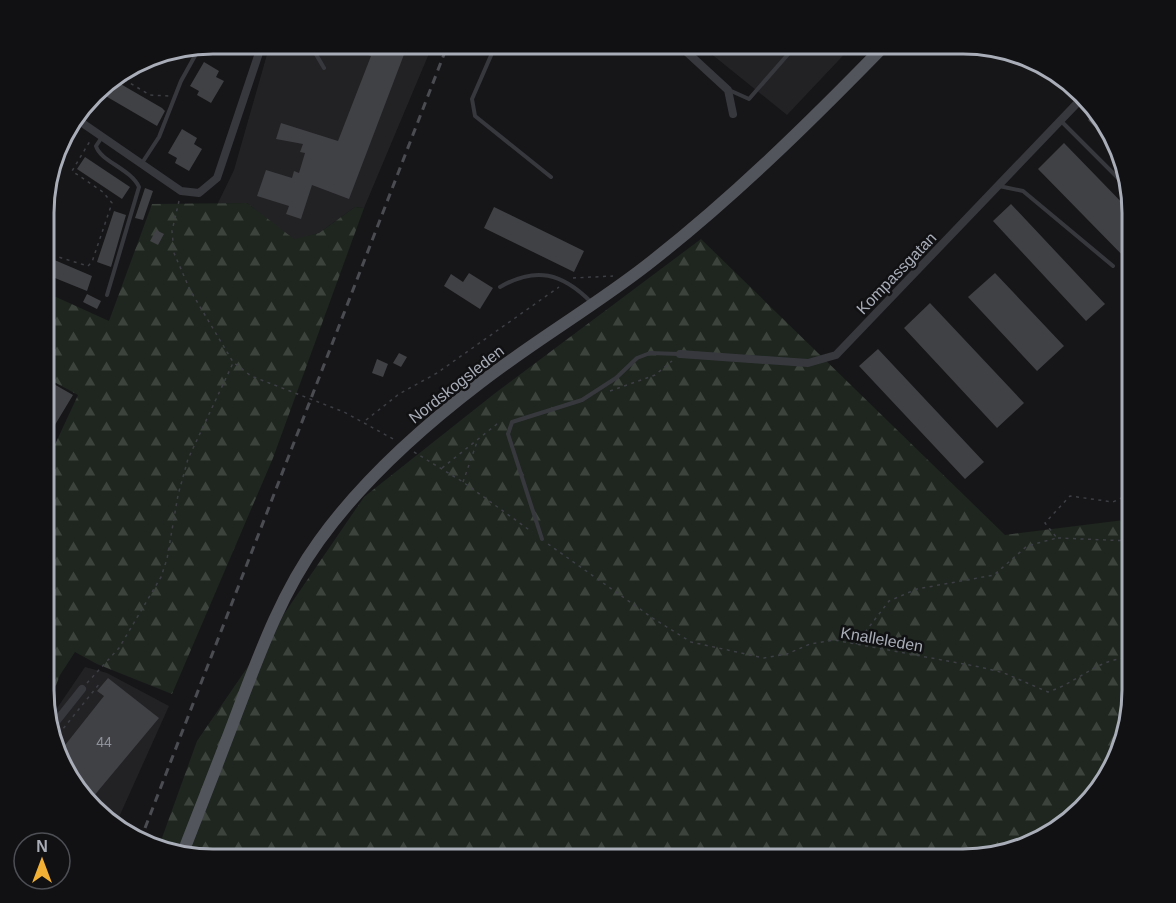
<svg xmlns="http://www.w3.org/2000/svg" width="1176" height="903" font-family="Arial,sans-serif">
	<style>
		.built { fill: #222225 }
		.forest { fill: url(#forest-firs) }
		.building { fill: #404145 }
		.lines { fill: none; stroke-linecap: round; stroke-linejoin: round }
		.path { stroke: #3d3f44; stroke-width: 1.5; stroke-dasharray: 3 4.5; stroke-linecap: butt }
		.service { stroke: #37383d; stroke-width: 4 }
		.minor { stroke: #37383d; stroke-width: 8 }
		.primary { stroke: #53555c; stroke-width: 12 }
		.rail { stroke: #4a4c52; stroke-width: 3; stroke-dasharray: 8 6; stroke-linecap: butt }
		.labels { text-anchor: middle; stroke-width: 5; stroke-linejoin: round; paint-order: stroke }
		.number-label { font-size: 14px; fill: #8e929b }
		.street-label { font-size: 16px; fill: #a8adb8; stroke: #111113 }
		.rim { fill: none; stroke: #a8adb8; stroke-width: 3 }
	</style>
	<defs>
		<pattern id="forest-firs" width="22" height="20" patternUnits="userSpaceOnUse" patternTransform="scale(1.5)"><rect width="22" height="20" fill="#1e261f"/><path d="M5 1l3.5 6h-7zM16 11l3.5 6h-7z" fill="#3c433d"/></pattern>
	</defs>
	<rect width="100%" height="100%" fill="#161618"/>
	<path class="built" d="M270,44H433L364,208L355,207L319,233L293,240L247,203H218L234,170Z
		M699,44H854L787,115Z
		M85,667L107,673L169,706L115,826L102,818L61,765L49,720Z"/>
	<path class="forest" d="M247,203L294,239L319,233L355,207L364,208L273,458L172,694L97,664L75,652L60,675L46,711L44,701V468L78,395L45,377V292L109,321L152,204Z
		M701,239L1005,535L1132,519V701L1119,755L1091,801L1038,842L963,859H202L158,849L197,741L364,497L494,394Z"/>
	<path class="building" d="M340,44H408L349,199L312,185L301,219L286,214L289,206L257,196L266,170L292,178L294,171L299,173L305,153L300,152L303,144L276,139L281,123L338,141L371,56Z
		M185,48L179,59L165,51L175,50Z
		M204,62L219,71L216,77L224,81L211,103L197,95L199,91L190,86Z
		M112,79L162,108L165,111L157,126L97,91Z
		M1096,113L1115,138L1117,150L1088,120Z
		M182,129L197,138L194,144L202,149L189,171L175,163L177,158L168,153Z
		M1064,143L1132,213V265L1038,169Z
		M85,157L130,187L122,199L77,169Z
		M145,188L153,191L143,220L135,218Z
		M1011,204L1105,304L1086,321L993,221Z
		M494,207L584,251L574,272L484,228Z
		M114,211L126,215L111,267L97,262Z
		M156,230L164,234L158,245L150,241Z
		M45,256L92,276L87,291L45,274Z
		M469,273L493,288L480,309L444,286L451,274L463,282Z
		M995,273L1064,346L1037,371L968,297Z
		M87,294L101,301L97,309L83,302Z
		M930,303L1024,403L997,428L904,328Z
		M878,349L984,462L965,479L859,366Z
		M399,353L407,357L401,367L393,363Z
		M377,359L388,364L383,377L372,373Z
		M45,379L73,395L44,443L45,408L48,402L45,400Z
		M108,678L159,718L93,797L104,806L98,813L61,765L58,754L104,696L97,691Z"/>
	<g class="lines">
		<path class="path" d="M118,76L150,95L169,96
			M179,201L172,231L174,253L190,290L233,362L251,376L344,412L395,440
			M45,253L88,266L92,262L112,203L103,192L72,171L90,141
			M573,278L613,276
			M610,391L655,375L672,361
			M366,420L399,394L437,373L559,287
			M414,452L463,482L532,532
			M442,468L497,424L502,423
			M463,482L477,442
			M1058,538L1132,541
			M548,544L654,619L691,642L764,658L787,654L810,644L834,640L980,667L1004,673L1048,692C1079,682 1099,657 1132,658
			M856,644L889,601L917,589L994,575L1027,546L1057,538L1045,523L1070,496L1113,502L1132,493
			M87,683L119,648L161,577L167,559L178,495L188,459L233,363
			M54,740L100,683"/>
		<path class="service" d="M310,44L324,68
			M496,44L472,99L475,116L551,177
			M729,90L749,99L797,44
			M1061,121L1127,187
			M102,137L96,146C100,161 131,169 139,187L107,295
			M142,163L159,137L181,81L201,45
			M999,186L1023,191L1113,266
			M500,287C536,266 562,273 591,302
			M542,539L508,434L512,422L582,400L616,378L637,358L650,353L679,354"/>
		<path class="minor" d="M678,44L728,90L733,114
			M75,118L181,191L199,193L217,178L262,44
			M680,354L808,363L836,355L1083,97
			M51,728L82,689"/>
		<path class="primary" d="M182,855C201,806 220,758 238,710C260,652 282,592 319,541C362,481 421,428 480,383C534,341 593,307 647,265C733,198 810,122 886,44"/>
		<path class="rail" d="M140,841L448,44"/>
	</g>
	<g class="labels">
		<g class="number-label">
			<text x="104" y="747">44</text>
		</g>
		<g class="street-label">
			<text transform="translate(896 273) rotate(-46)" y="6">Kompassgatan</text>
			<text transform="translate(456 384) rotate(-38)" y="6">Nordskogsleden</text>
			<text transform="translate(882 639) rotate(10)" y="6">Knalleleden</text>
		</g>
	</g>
	<path d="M0 0H1176V903H0ZM213 54H963A159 159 0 0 1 1122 213V690A159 159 0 0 1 963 849H213A159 159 0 0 1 54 690V213A159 159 0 0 1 213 54Z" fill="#111113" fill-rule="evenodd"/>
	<path class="rim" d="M213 54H963A159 159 0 0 1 1122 213V690A159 159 0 0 1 963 849H213A159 159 0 0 1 54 690V213A159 159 0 0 1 213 54Z"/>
	<g transform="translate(42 861)"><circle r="28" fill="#111113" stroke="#4d4f55" stroke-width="1.5"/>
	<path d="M0-4.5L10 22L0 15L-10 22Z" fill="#f2b134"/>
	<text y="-9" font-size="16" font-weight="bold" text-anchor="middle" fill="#a8adb8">N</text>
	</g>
</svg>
